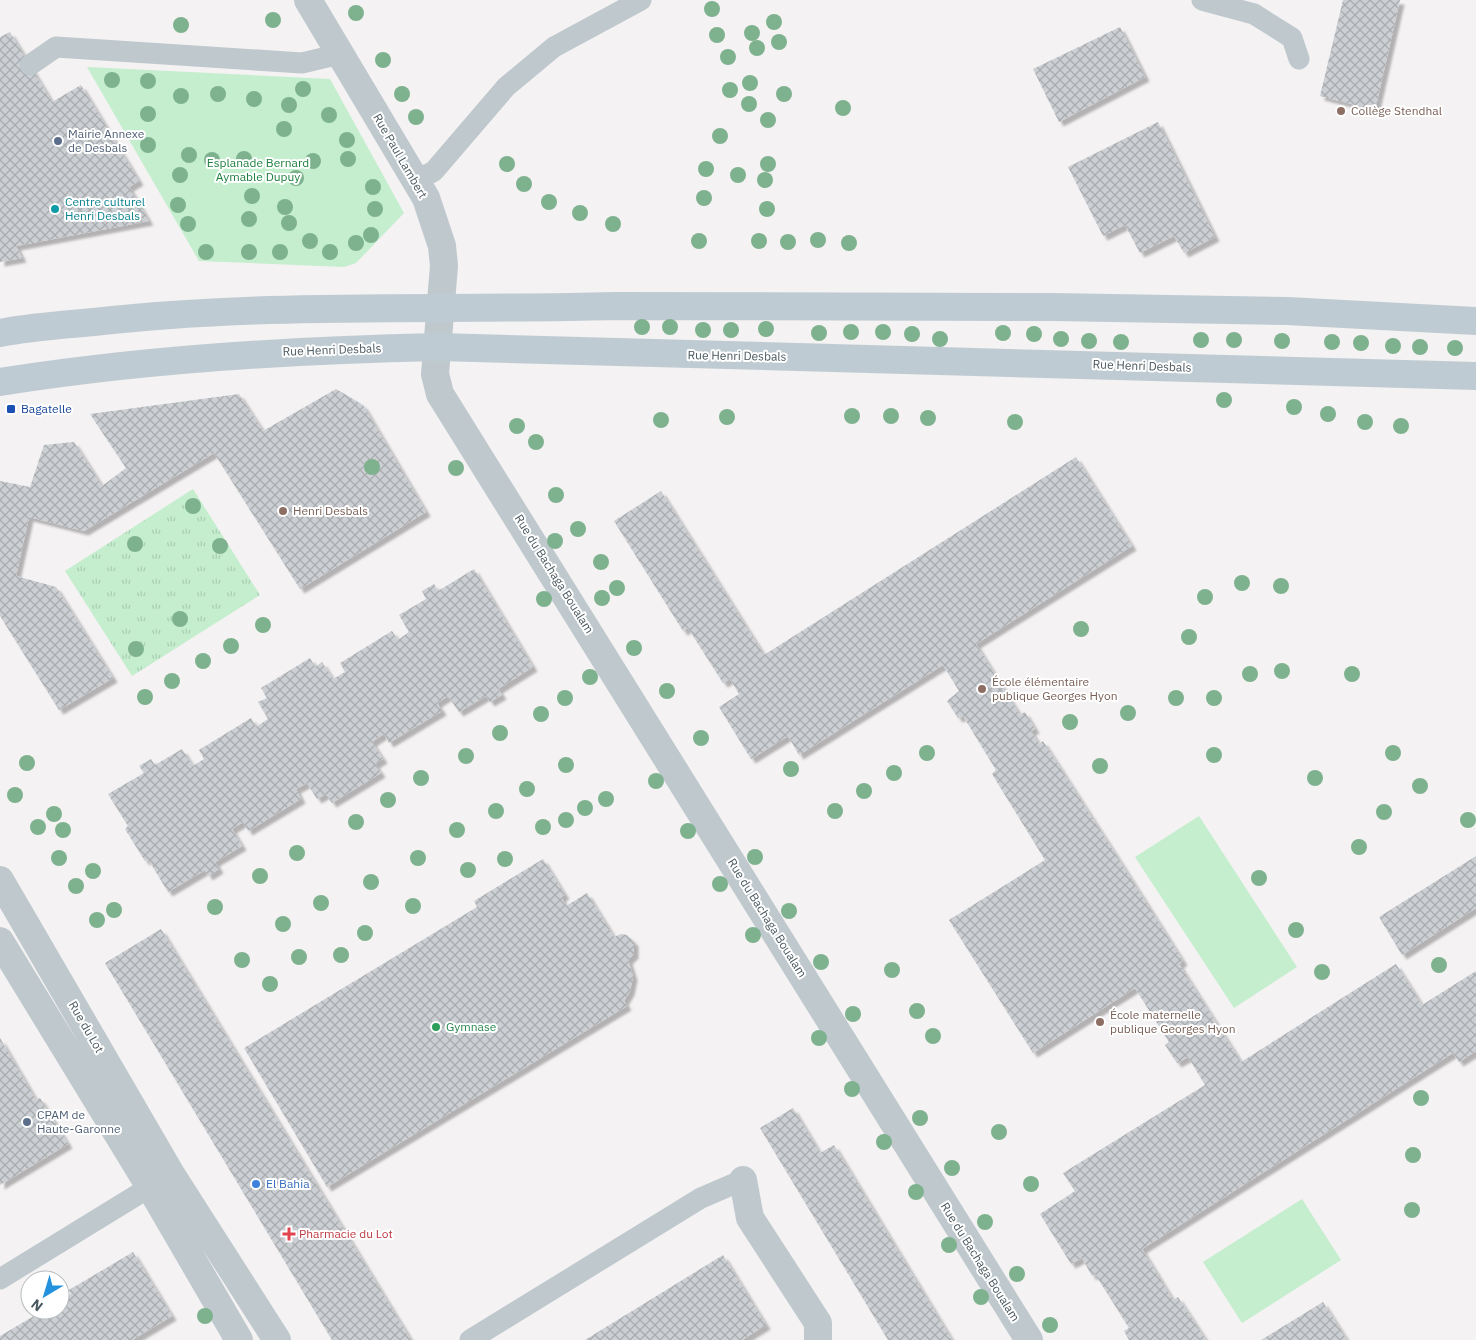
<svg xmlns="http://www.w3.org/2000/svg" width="1476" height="1340" font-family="'IBM Plex Sans',sans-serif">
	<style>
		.grass { fill: url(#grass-tufts) }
		.garden { fill: #c4eece }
		.building { fill: url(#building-cross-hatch); filter: url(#shadow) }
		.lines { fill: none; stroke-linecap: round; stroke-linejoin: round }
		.lane { stroke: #bec8cd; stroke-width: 21 }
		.street { stroke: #bec8cd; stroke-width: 28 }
		.secondary { stroke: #bfcbd2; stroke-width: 28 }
		.tree { fill: #7eb28f }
		.education-dot { fill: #8d6e63; stroke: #fff; stroke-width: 2 }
		.service-dot { fill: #5c6f8a; stroke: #fff; stroke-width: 2 }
		.culture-dot { fill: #0f9aa8; stroke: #fff; stroke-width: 2 }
		.transit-dot { fill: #1a4fb4; stroke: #fff; stroke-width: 2 }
		.leisure-dot { fill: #2e9e5b; stroke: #fff; stroke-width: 2 }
		.shop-dot { fill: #3f7fe0; stroke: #fff; stroke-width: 2 }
		.health-dot { fill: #e0444e; stroke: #fff; stroke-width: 2 }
		.labels { text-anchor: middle; stroke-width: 4; stroke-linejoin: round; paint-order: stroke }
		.education-label { font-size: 12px; fill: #785e54; stroke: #fff; text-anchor: start }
		.service-label { font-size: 12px; fill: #4e5e75; stroke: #fff; text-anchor: start }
		.street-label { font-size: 12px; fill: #4a585e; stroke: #fff }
		.park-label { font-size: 12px; fill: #1d7e3e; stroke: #fff }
		.culture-label { font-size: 12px; fill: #0d838f; stroke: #fff; text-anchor: start }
		.transit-label { font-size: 12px; fill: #164399; stroke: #fff; text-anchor: start }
		.leisure-label { font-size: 12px; fill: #27864d; stroke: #fff; text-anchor: start }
		.shop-label { font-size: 12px; fill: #366cbe; stroke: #fff; text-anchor: start }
		.health-label { font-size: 12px; fill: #be3a42; stroke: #fff; text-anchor: start }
	</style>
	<defs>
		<pattern id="grass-tufts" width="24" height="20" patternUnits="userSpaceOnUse" patternTransform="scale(1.25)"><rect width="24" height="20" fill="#c4eece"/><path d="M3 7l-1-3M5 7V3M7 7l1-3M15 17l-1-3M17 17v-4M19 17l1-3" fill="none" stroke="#aaceb3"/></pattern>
		<pattern id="building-cross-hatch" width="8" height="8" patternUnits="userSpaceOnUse" patternTransform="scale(1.25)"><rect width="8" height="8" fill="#ccd0d4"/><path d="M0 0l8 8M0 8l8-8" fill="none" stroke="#a8acaf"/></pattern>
		<filter id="shadow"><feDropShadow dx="4.5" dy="4.5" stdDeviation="1" flood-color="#0004"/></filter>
	</defs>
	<rect width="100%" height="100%" fill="#f4f2f2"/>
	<path class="grass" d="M193,489L260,595L132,676L65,571Z"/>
	<path class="garden" d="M87,67L330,79L404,213L356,263L344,267L199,261Z
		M1199,816L1297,967L1234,1008L1135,857Z
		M1302,1199L1341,1260L1242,1323L1203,1262Z"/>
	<path class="building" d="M1343,0H1400L1375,110L1320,96Z
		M1120,27L1145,77L1059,122L1033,69Z
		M10,32L52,102L81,85L139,181L129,187L149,221L16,246L22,258L0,262V37Z
		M1158,122L1215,237L1184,253L1174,236L1140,253L1125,225L1103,236L1068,167Z
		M336,389L363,405L426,512L300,589L214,453L84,531L29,517L16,576L56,587L113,678L59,710L0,616V481L30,487L44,445L74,442L102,486L126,468L90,414L239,394L263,431Z
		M1076,457L1132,546L976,644L1020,715L1025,712L1035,729L1031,731L1039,744L1043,741L1118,858L1183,961L1179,964L1241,1062L1396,964L1422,1005L1476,971V1051L1459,1062L1453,1053L1142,1249L1173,1300L1178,1297L1206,1340H1129L1124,1331L1129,1328L1095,1274L1092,1276L1082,1258L1071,1264L1040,1214L1075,1191L1063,1173L1205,1085L1188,1057L1177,1063L1165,1045L1169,1042L1135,988L1033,1053L949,920L1045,860L992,774L996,770L963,716L958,718L947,701L959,691L943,665L799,755L788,736L751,759L719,707L739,694L730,679L723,683L688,628L683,631L614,521L661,491L764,655Z
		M474,569L533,667L498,689L502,695L490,702L486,696L459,712L448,696L437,703L442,711L389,743L384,734L372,742L383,759L375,764L381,773L332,803L326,794L317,799L307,783L296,789L301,799L248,831L243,822L232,829L242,846L215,862L219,869L208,876L205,870L168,892L148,859L145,861L125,829L128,826L108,794L144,773L139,766L151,759L155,765L182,749L193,766L204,759L199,750L251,718L256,727L268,719L258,702L267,698L261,688L310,658L315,667L322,662L333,679L345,672L340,663L392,631L398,640L409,632L399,615L426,599L422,591L434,584L438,591Z
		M1476,856V908L1402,955L1379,917Z
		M543,859L565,895L561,897L566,906L587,893L614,937L621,934L627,935L634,942V954L628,960L633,976L630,991L624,1001L627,1006L327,1187L244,1048L477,907L474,901Z
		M161,929L411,1340H332L105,963Z
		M0,1038L36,1100L40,1098L68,1144L0,1185Z
		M793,1108L820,1153L834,1145L952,1340H888L760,1128Z
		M133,1252L172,1316L132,1340H0V1336L44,1310H60V1301L71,1294L69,1290Z
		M723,1255L766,1325L742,1340H585Z
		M1323,1302L1347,1340H1261Z"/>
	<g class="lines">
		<path class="lane" d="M1202,0L1254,14L1292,38L1299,59
			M30,65L56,47L302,63L340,54
			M416,181L434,171L506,87L554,47L641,0
			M0,1279L150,1187
			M470,1340L701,1198L743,1180"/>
		<path class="street" d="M308,0L426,198L442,246L444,266L435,374L440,394L1029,1340
			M0,880L171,1174L277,1340
			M0,941L150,1187L239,1340
			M743,1180L750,1218L818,1323V1340"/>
		<path class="secondary" d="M0,333C31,327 63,325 94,322C267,302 441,311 615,306L1053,307L1287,311L1476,321
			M0,382C145,359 292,350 439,347L1476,376"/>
	</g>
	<g class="tree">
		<circle cx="712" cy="9" r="8"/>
		<circle cx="356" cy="13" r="8"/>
		<circle cx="273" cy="20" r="8"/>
		<circle cx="774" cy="22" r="8"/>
		<circle cx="181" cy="25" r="8"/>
		<circle cx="752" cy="33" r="8"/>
		<circle cx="717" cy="35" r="8"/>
		<circle cx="779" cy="42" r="8"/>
		<circle cx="757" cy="48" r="8"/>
		<circle cx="728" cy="57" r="8"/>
		<circle cx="383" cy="60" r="8"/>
		<circle cx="112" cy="80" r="8"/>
		<circle cx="148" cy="81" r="8"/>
		<circle cx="750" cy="83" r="8"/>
		<circle cx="303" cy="89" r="8"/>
		<circle cx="730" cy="90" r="8"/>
		<circle cx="218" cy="94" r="8"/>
		<circle cx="402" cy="94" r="8"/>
		<circle cx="784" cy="94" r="8"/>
		<circle cx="181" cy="96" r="8"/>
		<circle cx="254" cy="99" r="8"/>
		<circle cx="749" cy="104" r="8"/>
		<circle cx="289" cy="105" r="8"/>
		<circle cx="843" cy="108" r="8"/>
		<circle cx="148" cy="114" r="8"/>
		<circle cx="329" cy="115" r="8"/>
		<circle cx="416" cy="117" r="8"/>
		<circle cx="768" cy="120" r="8"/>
		<circle cx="284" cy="129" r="8"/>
		<circle cx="720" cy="136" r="8"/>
		<circle cx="347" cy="140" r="8"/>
		<circle cx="148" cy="145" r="8"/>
		<circle cx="189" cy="155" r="8"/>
		<circle cx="244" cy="159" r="8"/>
		<circle cx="348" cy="159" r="8"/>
		<circle cx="212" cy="160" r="8"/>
		<circle cx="313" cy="161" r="8"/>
		<circle cx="507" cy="164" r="8"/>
		<circle cx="768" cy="164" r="8"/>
		<circle cx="706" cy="169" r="8"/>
		<circle cx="180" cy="175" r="8"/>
		<circle cx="738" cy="175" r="8"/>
		<circle cx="296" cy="178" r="8"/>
		<circle cx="765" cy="180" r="8"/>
		<circle cx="524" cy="184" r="8"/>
		<circle cx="373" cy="187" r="8"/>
		<circle cx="252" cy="196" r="8"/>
		<circle cx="704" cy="198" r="8"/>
		<circle cx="549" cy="202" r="8"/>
		<circle cx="178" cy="205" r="8"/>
		<circle cx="285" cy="207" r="8"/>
		<circle cx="375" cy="209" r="8"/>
		<circle cx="767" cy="209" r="8"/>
		<circle cx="580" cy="213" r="8"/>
		<circle cx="249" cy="219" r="8"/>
		<circle cx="289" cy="223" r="8"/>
		<circle cx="188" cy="224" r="8"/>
		<circle cx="613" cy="224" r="8"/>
		<circle cx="371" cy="235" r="8"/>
		<circle cx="818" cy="240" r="8"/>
		<circle cx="310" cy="241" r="8"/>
		<circle cx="699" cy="241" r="8"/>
		<circle cx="759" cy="241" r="8"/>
		<circle cx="788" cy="242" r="8"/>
		<circle cx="356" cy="243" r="8"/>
		<circle cx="849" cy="243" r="8"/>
		<circle cx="206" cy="252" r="8"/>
		<circle cx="249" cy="252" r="8"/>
		<circle cx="280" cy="252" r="8"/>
		<circle cx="330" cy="252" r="8"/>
		<circle cx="642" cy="327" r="8"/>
		<circle cx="670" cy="327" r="8"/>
		<circle cx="766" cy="329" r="8"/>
		<circle cx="703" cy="330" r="8"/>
		<circle cx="731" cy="330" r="8"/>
		<circle cx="851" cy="332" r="8"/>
		<circle cx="883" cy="332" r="8"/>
		<circle cx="819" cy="333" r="8"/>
		<circle cx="1003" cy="333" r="8"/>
		<circle cx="912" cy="334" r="8"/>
		<circle cx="1034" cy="334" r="8"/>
		<circle cx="940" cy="339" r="8"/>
		<circle cx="1061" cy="339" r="8"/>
		<circle cx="1201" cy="340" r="8"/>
		<circle cx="1234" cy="340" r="8"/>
		<circle cx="1089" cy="341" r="8"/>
		<circle cx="1282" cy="341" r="8"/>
		<circle cx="1121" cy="342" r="8"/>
		<circle cx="1332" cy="342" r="8"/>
		<circle cx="1361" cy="343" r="8"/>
		<circle cx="1393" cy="346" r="8"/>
		<circle cx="1420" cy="347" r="8"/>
		<circle cx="1455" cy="348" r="8"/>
		<circle cx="1224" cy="400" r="8"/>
		<circle cx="1294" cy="407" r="8"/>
		<circle cx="1328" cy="414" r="8"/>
		<circle cx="852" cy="416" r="8"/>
		<circle cx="891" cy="416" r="8"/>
		<circle cx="727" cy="417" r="8"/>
		<circle cx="928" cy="418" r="8"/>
		<circle cx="661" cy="420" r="8"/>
		<circle cx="1015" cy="422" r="8"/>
		<circle cx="1365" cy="422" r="8"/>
		<circle cx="517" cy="426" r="8"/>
		<circle cx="1401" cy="426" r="8"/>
		<circle cx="536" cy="442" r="8"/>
		<circle cx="372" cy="467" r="8"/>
		<circle cx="456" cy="468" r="8"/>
		<circle cx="556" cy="495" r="8"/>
		<circle cx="193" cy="506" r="8"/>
		<circle cx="578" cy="529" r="8"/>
		<circle cx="555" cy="541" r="8"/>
		<circle cx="135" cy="544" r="8"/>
		<circle cx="220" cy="546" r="8"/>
		<circle cx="601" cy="562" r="8"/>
		<circle cx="1242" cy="583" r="8"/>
		<circle cx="1281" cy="586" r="8"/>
		<circle cx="617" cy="588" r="8"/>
		<circle cx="1205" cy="597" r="8"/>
		<circle cx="602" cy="598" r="8"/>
		<circle cx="544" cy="599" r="8"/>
		<circle cx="180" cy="619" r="8"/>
		<circle cx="263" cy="625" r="8"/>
		<circle cx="1081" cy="629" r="8"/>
		<circle cx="1189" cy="637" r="8"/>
		<circle cx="231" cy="646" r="8"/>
		<circle cx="634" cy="648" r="8"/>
		<circle cx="136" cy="649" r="8"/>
		<circle cx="203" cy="661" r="8"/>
		<circle cx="1282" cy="671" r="8"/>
		<circle cx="1250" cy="674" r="8"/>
		<circle cx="1352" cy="674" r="8"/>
		<circle cx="590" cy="677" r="8"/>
		<circle cx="172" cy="681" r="8"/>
		<circle cx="667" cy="691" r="8"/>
		<circle cx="145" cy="697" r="8"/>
		<circle cx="565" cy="698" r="8"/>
		<circle cx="1176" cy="698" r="8"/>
		<circle cx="1214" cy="698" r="8"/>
		<circle cx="1128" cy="713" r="8"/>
		<circle cx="541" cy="714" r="8"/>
		<circle cx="1070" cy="722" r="8"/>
		<circle cx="500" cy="733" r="8"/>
		<circle cx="701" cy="738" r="8"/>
		<circle cx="927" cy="753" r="8"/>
		<circle cx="1393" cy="753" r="8"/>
		<circle cx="1214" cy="755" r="8"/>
		<circle cx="466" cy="756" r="8"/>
		<circle cx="27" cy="763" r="8"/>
		<circle cx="566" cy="765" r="8"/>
		<circle cx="1100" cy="766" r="8"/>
		<circle cx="791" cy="769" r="8"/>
		<circle cx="894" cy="773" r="8"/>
		<circle cx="421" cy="778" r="8"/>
		<circle cx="1315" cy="778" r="8"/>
		<circle cx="656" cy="781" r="8"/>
		<circle cx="1420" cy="786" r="8"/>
		<circle cx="527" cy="789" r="8"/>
		<circle cx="864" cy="791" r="8"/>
		<circle cx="15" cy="795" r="8"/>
		<circle cx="606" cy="799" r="8"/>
		<circle cx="388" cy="800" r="8"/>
		<circle cx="585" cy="808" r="8"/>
		<circle cx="496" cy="811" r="8"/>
		<circle cx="835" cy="811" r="8"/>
		<circle cx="1384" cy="812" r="8"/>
		<circle cx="54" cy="814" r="8"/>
		<circle cx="566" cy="820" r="8"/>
		<circle cx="1468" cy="820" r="8"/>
		<circle cx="356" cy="822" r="8"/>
		<circle cx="38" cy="827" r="8"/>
		<circle cx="543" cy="827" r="8"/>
		<circle cx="63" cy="830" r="8"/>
		<circle cx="457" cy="830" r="8"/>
		<circle cx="688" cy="831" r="8"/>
		<circle cx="1359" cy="847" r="8"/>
		<circle cx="297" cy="853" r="8"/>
		<circle cx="755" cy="857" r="8"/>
		<circle cx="59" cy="858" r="8"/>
		<circle cx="418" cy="858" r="8"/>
		<circle cx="505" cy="859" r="8"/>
		<circle cx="468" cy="870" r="8"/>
		<circle cx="93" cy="871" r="8"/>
		<circle cx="260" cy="876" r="8"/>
		<circle cx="1259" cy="878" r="8"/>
		<circle cx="371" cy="882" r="8"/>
		<circle cx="720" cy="884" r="8"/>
		<circle cx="76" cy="886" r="8"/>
		<circle cx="321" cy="903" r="8"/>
		<circle cx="413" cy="906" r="8"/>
		<circle cx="215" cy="907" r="8"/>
		<circle cx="114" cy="910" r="8"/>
		<circle cx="789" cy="911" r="8"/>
		<circle cx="97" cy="920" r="8"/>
		<circle cx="283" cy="924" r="8"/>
		<circle cx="1296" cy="930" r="8"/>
		<circle cx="365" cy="933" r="8"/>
		<circle cx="753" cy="935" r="8"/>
		<circle cx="341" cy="955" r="8"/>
		<circle cx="299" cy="957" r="8"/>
		<circle cx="242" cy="960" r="8"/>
		<circle cx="821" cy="962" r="8"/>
		<circle cx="1439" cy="965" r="8"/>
		<circle cx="892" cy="970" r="8"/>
		<circle cx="1322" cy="972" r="8"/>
		<circle cx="270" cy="984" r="8"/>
		<circle cx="917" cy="1011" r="8"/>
		<circle cx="853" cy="1014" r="8"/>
		<circle cx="933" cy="1036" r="8"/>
		<circle cx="819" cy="1038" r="8"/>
		<circle cx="852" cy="1089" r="8"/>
		<circle cx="1421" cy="1098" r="8"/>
		<circle cx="920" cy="1118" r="8"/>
		<circle cx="999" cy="1132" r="8"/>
		<circle cx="884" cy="1142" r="8"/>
		<circle cx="1413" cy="1155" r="8"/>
		<circle cx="952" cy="1168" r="8"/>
		<circle cx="1031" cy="1184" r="8"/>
		<circle cx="916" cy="1192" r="8"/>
		<circle cx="1412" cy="1210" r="8"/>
		<circle cx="985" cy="1222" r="8"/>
		<circle cx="949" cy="1245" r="8"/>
		<circle cx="1017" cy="1274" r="8"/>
		<circle cx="981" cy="1297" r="8"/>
		<circle cx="205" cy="1316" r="8"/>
		<circle cx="1050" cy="1325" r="8"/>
	</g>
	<g class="education-dot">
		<circle cx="1341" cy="111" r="5"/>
		<circle cx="283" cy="511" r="5"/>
		<circle cx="982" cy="689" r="5"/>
		<circle cx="1100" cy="1022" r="5"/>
	</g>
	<g class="service-dot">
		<circle cx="58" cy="141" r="5"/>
		<circle cx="27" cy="1122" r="5"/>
	</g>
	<circle class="culture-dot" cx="55" cy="209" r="5"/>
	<rect class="transit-dot" x="6" y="404" width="10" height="10" rx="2.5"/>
	<circle class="leisure-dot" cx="436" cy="1027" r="5"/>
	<circle class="shop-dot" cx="256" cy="1184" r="5"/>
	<path class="health-dot" d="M286.5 1226.5h5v5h5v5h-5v5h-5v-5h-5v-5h5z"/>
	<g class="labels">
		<g class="education-label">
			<text x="1351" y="115">Collège Stendhal</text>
			<text x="293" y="515">Henri Desbals</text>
			<text x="992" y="686">École élémentaire<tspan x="992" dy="14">publique Georges Hyon</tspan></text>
			<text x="1110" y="1019">École maternelle<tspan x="1110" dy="14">publique Georges Hyon</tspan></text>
		</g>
		<g class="service-label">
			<text x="68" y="138">Mairie Annexe<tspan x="68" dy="14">de Desbals</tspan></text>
			<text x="37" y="1119">CPAM de<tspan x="37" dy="14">Haute-Garonne</tspan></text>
		</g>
		<g class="street-label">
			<text transform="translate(400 156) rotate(60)" y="4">Rue Paul Lambert</text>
			<text transform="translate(332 350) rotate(-2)" y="4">Rue Henri Desbals</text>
			<text transform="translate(737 356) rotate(1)" y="4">Rue Henri Desbals</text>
			<text transform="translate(1142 366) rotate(2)" y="4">Rue Henri Desbals</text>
			<text transform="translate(554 574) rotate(58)" y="4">Rue du Bachaga Boualam</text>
			<text transform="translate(767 918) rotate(58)" y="4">Rue du Bachaga Boualam</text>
			<text transform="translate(86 1027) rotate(60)" y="4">Rue du Lot</text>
			<text transform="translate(980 1262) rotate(58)" y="4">Rue du Bachaga Boualam</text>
		</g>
		<g class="park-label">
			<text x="258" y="167">Esplanade Bernard<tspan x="258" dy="14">Aymable Dupuy</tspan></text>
		</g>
		<g class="culture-label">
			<text x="65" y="206">Centre culturel<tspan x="65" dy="14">Henri Desbals</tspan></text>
		</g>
		<g class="transit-label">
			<text x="21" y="413">Bagatelle</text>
		</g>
		<g class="leisure-label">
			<text x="446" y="1031">Gymnase</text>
		</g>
		<g class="shop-label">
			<text x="266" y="1188">El Bahia</text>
		</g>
		<g class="health-label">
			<text x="299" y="1238">Pharmacie du Lot</text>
		</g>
	</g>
	<g transform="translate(45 1295) rotate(218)"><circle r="24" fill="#ffffff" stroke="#b7bcbf"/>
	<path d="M0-4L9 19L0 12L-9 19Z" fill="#2491dc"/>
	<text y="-8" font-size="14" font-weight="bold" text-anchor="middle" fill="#4a585e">N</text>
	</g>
</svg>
